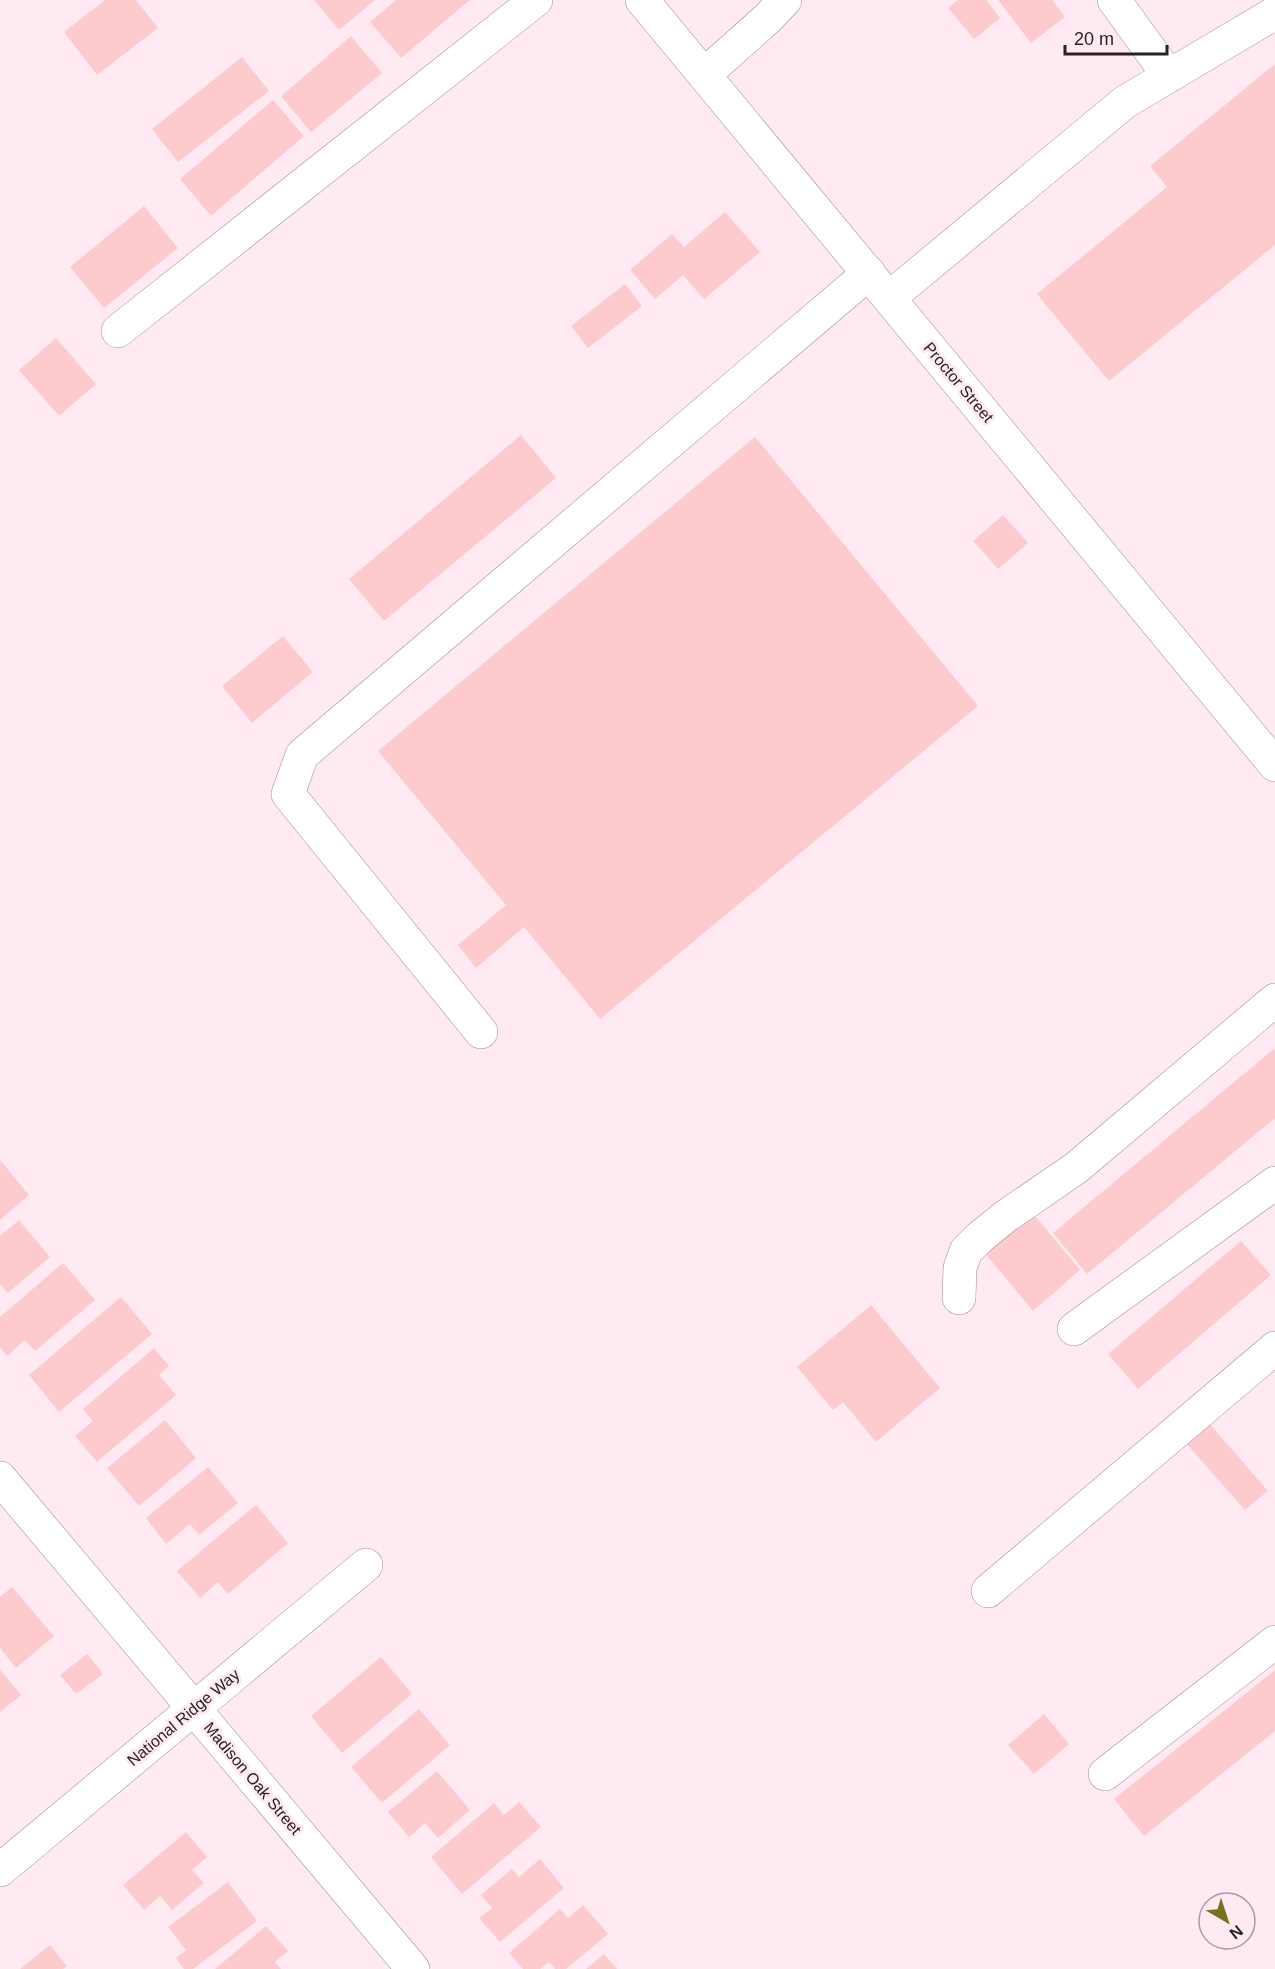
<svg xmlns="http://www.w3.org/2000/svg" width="1275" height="1969" font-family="Helvetica,sans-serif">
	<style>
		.building { fill: #fdcacd }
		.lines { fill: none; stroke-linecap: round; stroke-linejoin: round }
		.minor-casing { stroke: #9e8c93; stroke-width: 34 }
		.minor { stroke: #fff; stroke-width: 33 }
		.labels { text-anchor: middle; stroke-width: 6; stroke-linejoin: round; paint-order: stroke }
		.street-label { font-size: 16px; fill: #282124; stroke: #ffeaf3 }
	</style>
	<rect width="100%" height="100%" fill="#ffeaf3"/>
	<path class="building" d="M105,0H136L158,28L97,75L64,32Z
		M314,0H375L339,30Z
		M396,0H470L401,58L370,22Z
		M958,0H986L1000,18L974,39L948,8Z
		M998,0H1052L1065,17L1031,43Z
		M351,36L382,73L311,132L281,96Z
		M242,57L269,91L178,162L152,129Z
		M1275,64V245L1109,381L1037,294L1167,187L1150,166Z
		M273,100L304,136L211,216L180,179Z
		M144,206L178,248L104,308L70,267Z
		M725,212L760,252L704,299L683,275L655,299L630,270L672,234L684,247Z
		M625,284L642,306L588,348L571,326Z
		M56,338L96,384L59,416L19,370Z
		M521,435L556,478L384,621L349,579Z
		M755,437L978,706L600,1019L524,927L476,968L458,945L506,905L378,751Z
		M1003,515L1028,543L998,569L973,541Z
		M283,636L313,672L252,723L222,686Z
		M1275,1048V1118L1087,1274L1053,1233Z
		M0,1160L29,1195L0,1220Z
		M1031,1211L1080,1270L1033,1311L983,1251Z
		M19,1220L50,1257L8,1293L0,1284V1236Z
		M1241,1241L1271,1275L1138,1389L1108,1354Z
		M63,1263L95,1300L35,1351L25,1340L7,1356L0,1347V1317Z
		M121,1297L152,1334L59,1412L29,1375Z
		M871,1305L940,1388L876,1442L843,1402L833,1410L797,1367Z
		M154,1348L169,1366L159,1375L176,1395L97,1462L75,1436L93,1421L83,1409Z
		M165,1420L196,1458L139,1506L107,1468Z
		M1208,1422L1268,1491L1245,1510L1185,1442Z
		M208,1467L238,1503L199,1535L190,1524L166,1544L146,1518Z
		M256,1505L288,1543L228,1594L218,1582L200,1598L177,1571Z
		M12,1587L54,1636L16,1668L0,1648V1597Z
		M87,1654L103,1674L76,1694L60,1675Z
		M381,1657L412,1694L342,1753L311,1716Z
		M0,1670L21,1695L0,1712Z
		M1275,1670V1731L1144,1836L1114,1799Z
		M419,1709L450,1745L382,1803L351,1767Z
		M1044,1714L1069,1744L1034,1774L1008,1745Z
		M437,1771L470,1810L438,1838L425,1823L409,1837L388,1812Z
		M519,1802L541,1827L462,1894L431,1857L494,1803L504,1815Z
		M186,1832L207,1857L192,1870L204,1883L172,1910L160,1896L144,1910L123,1885Z
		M540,1859L564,1888L500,1942L479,1918L492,1908L481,1895L512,1869L519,1877Z
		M228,1882L257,1921L193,1969H184L176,1958L186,1950L168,1927Z
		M583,1905L608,1934L566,1969H555L549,1962L540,1969H523L509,1953L560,1909L568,1918Z
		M266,1926L288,1951L275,1962L281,1969H215Z
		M50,1945L67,1966L63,1969H20Z
		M604,1954L617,1969H586Z"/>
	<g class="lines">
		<defs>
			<path id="minor" d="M642,0L1275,765
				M1114,0L1169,76
				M704,75L768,18L785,0
				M889,298L1125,102L1275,13
				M118,331L536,0
				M481,1032L288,794L302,755L869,273
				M959,1298L960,1268L966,1251L980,1237L1006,1216L1076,1168L1275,1000
				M1074,1329L1275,1183
				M0,1478L413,1969
				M988,1591L1275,1348
				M1105,1774L1275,1642
				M0,1870L366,1565"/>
		</defs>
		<use href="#minor" class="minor-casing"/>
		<use href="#minor" class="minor"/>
	</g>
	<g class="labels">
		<g class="street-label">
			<text transform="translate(959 382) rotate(50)" y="6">Proctor Street</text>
			<text transform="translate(183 1717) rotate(-40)" y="6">National Ridge Way</text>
			<text transform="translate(253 1778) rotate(50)" y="6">Madison Oak Street</text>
		</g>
	</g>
	<g transform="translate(1227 1921) rotate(141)"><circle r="28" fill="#ffeaf3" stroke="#a99aa0" stroke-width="1.5"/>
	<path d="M0-4.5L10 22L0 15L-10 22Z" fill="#73751c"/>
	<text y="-9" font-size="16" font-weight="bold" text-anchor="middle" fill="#282124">N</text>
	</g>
	<path d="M1065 45v9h102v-9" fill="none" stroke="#282124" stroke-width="3"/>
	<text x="1074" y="45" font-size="18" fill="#282124" stroke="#ffeaf3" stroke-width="4.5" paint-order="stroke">20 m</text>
</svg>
